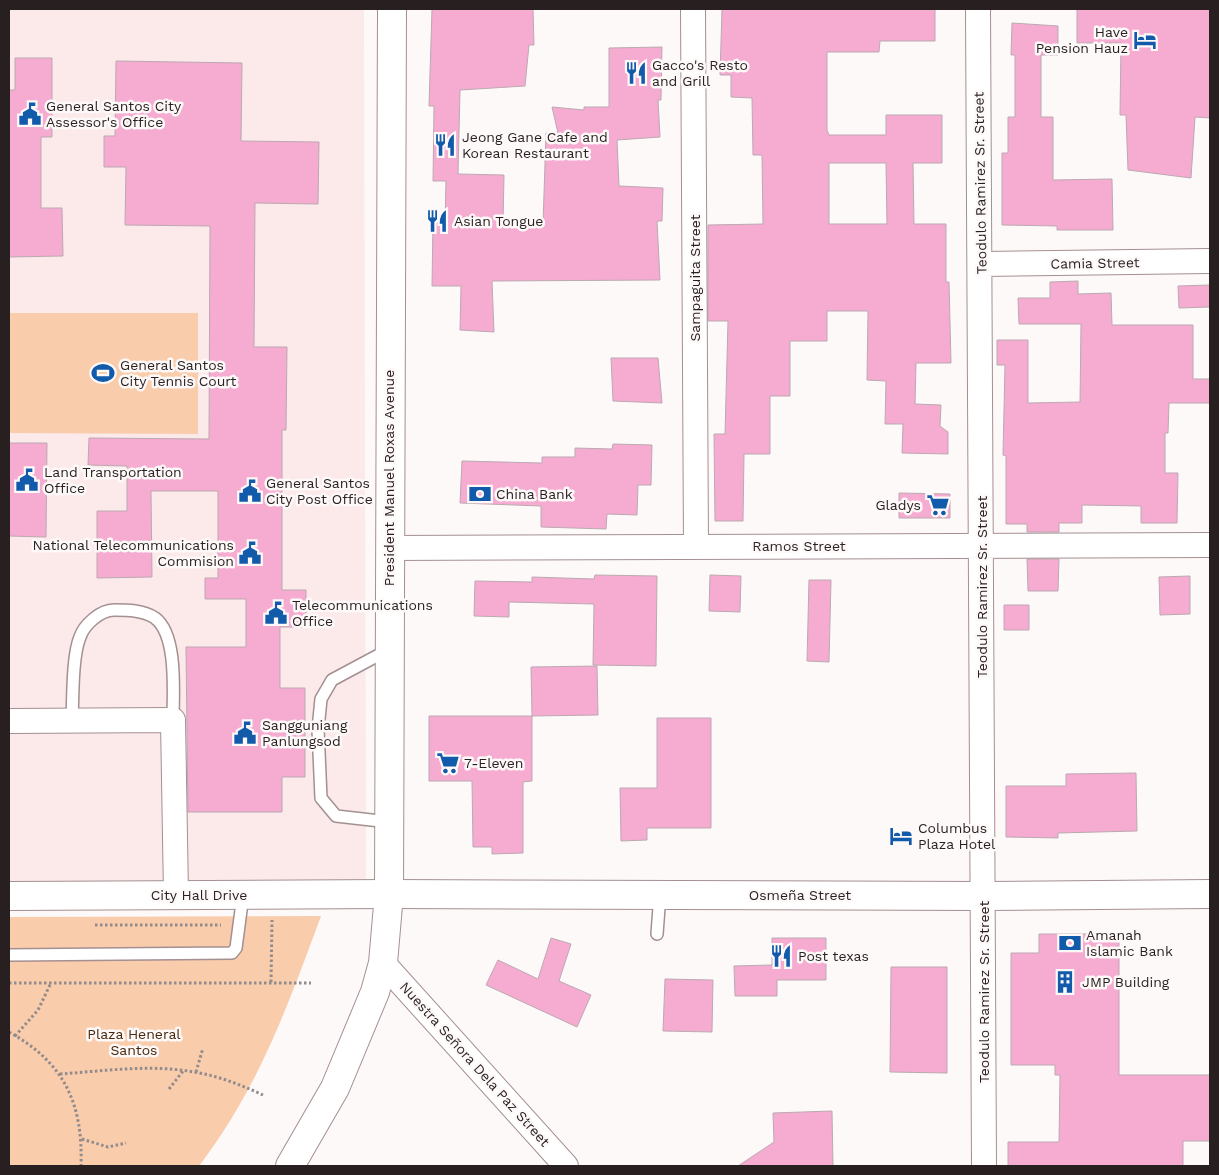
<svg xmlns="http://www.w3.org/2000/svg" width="1219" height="1175" font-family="'Work Sans',sans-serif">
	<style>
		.built { fill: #fce9ea }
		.green { fill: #f9ccac }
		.building { fill: #f6abd1; stroke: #bba9b1; fill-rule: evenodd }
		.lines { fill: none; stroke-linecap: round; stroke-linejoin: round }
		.service-casing { stroke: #a48f91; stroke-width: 14 }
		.minor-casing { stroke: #a48f91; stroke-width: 26 }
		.tertiary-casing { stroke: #a48f91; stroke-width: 30 }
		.secondary-casing { stroke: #a48f91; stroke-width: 30 }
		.path { stroke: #928b8c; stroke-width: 3; stroke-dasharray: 2.5 2.5; stroke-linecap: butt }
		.service { stroke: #fff; stroke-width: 11 }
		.minor { stroke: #fff; stroke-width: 24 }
		.tertiary { stroke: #fff; stroke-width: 28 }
		.secondary { stroke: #fff; stroke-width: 28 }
		.labels { text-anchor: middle; stroke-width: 5; stroke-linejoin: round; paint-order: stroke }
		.poi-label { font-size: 14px; fill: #271f20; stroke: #fef9f9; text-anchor: start }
		.street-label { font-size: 14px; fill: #271f20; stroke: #fef9f9 }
		.park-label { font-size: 14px; fill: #47270c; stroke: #fef9f9 }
	</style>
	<rect width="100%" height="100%" fill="#fef9f9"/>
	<path class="built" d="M9,9H364L366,884H9Z"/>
	<path class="green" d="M9,313H198V434L9,433Z
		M321,916C287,1008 259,1087 199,1166H9V917Z"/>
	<path class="building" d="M432,9H533L534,45H529L525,86L460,90L458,174L504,175L503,224H543L546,133H558L552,107L584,110V107H609V48L662,47L661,100H658L660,137L617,140L619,186L663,188L662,221H657L660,280L492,281L494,332L460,330L461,286H432L433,223H445L446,181H433L434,106H429Z
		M722,9H935V41H880L879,52H827V130L829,135H886V115H942V163H913L914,224H946V282H949L951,363H916L915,404L941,405L940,426L948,432V454L902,453L903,424H885L886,381L867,380L868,311H827V341H790V396H770V454H744L743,521H715L714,434H725L728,321H708V225L763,224L762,155H753L752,98L731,97V75H720ZM829,163H886L887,224H829Z
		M1077,9H1210V118L1195,117L1191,178L1128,170L1126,115H1120L1121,43H1077Z
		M1012,23L1058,26V55H1041V117H1053V180L1112,179L1113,230H1057V226L1002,225V153H1008V117H1015V55H1011Z
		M15,58H52V137H41V208H62L63,256L9,257V90H15Z
		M116,61L242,63L241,141L319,142L318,204L255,203L254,347H287L286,430H282V590H306V627H280V688H305V777H282V812H188L186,647H246V599H205V578H218V491H151L152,577L97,578V511H127V466L88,465L89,438L209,439L210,226L125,225L126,167H104V136H115Z
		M1078,281V294L1111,293L1112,325H1193V379H1210V403H1169L1168,433H1165V473H1178L1177,523H1141V506L1082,505V523H1059V532H1027V524H1006V456L1003,455L1005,365H997V340H1028V403L1080,402L1081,324H1019L1018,298H1050V282Z
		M1210,285V307L1179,308L1178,286Z
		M611,358H658L662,403L613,401Z
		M9,443H47L46,537L9,536Z
		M613,444L652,445L651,485H638L637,515L607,514L606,529L541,527V506L460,503L462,461L542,463V457H575V448L612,449Z
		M899,493L950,494V518H899Z
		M1027,559H1059L1058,591H1028Z
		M595,575L657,576L656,666L593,665L594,604L509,602V617L474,616L475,581L532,582V577L594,579Z
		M710,575L741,576L740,612L709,611Z
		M1190,576V614L1160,615L1159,577Z
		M809,580H831L829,662L807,661Z
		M1004,605H1029V630H1004Z
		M597,666L598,715L532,716L531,667Z
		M429,716H532V781L523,782V853L492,854V847H473L472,781H429Z
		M657,718H711V828H647V840L621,841L620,788H657Z
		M1136,773L1137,831L1058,833V838L1006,837V786H1066V774Z
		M1039,934H1119V1075H1210V1141H1183V1166H1008V1142H1059L1060,1075H1055V1065H1011V953H1039Z
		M551,938L571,944L559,981L591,995L577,1027L486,985L498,960L538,979Z
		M772,938H826V980H777V996H735L734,966L772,965Z
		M891,967H947V1073L890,1072Z
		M665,979L713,980L712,1032L663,1031Z
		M832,1111L833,1166H738L774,1142L773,1113Z"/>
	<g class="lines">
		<defs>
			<path id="service" d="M388,650L332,680L321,699L318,729L321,798L336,816L389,822
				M72,721C73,699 72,656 80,637C84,625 100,610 114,610C127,610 143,610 155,618C178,635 173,694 173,720
				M657,934L660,894
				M9,955L232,953L236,948L243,895"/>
			<path id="minor" d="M693,9L696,546
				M978,9L984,1166
				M981,264L1210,261
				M389,548L1210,545
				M9,721L173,720L176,895
				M383,963L566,1166"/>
			<path id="tertiary" d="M9,896L389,894L984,896L1210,894"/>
			<path id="secondary" d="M290,1166L335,1088L375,992L383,963L389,894L392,9"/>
		</defs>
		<use href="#service" class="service-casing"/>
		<use href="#minor" class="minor-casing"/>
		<use href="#tertiary" class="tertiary-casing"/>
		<use href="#secondary" class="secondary-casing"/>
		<path class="path" d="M95,925H221
			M271,982L272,920
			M9,983H311
			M9,1032C65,1063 83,1104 81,1166
			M15,1036L38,1010L51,983
			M196,1072L203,1048
			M60,1074C104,1071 151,1064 194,1072C219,1076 241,1085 263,1095
			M169,1089L183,1071
			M82,1139L108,1147L126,1143"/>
		<use href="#service" class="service"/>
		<use href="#minor" class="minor"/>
		<use href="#tertiary" class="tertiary"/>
		<use href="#secondary" class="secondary"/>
	</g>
	<defs>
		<symbol id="hotel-bare" viewBox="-9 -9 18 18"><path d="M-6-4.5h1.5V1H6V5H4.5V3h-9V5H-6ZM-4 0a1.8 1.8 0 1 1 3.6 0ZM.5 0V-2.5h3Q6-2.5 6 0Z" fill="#115baa" stroke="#fef9f9" stroke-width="2.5" paint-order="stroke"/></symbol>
		<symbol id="restaurant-bare" viewBox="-9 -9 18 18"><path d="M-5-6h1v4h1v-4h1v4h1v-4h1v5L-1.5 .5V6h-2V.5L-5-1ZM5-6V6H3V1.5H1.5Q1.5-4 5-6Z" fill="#115baa" stroke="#fef9f9" stroke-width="2.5" paint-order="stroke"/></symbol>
		<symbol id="civic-bare" viewBox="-9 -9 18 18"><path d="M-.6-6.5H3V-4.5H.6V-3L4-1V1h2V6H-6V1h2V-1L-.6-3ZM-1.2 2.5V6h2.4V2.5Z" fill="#115baa" stroke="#fef9f9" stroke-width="2.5" paint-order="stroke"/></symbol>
		<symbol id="stadium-bare" viewBox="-9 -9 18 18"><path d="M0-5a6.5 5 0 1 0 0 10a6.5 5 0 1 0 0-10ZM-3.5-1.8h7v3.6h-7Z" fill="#115baa" stroke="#fef9f9" stroke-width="2.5" paint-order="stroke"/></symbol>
		<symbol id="bank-bare" viewBox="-9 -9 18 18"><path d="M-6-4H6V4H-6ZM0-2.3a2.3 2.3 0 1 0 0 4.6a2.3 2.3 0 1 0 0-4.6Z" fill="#115baa" stroke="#fef9f9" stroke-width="2.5" paint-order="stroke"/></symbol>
		<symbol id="supermarket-bare" viewBox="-9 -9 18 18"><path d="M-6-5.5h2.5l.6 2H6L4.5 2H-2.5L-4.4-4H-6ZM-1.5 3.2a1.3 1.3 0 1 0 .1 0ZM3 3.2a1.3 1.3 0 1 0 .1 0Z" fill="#115baa" stroke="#fef9f9" stroke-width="2.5" paint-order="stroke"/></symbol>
		<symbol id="building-bare" viewBox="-9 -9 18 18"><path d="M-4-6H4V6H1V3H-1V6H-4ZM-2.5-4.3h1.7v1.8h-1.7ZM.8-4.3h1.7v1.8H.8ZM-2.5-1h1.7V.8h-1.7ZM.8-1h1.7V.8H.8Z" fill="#115baa" stroke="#fef9f9" stroke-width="2.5" paint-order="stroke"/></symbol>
	</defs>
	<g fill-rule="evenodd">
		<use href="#hotel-bare" x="1129" y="24" width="32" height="32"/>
		<use href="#restaurant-bare" x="620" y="57" width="32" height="32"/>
		<use href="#civic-bare" x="14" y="98" width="32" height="32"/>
		<use href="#restaurant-bare" x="429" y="129" width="32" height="32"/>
		<use href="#restaurant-bare" x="421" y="205" width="32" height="32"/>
		<use href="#stadium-bare" x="87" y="357" width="32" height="32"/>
		<use href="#civic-bare" x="11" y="464" width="32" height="32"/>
		<use href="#civic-bare" x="234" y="475" width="32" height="32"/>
		<use href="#bank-bare" x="464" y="478" width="32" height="32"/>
		<use href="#supermarket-bare" x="922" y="489" width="32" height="32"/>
		<use href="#civic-bare" x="234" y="537" width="32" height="32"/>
		<use href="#civic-bare" x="260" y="597" width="32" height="32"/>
		<use href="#civic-bare" x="229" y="717" width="32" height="32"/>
		<use href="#supermarket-bare" x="432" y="747" width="32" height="32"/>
		<use href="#hotel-bare" x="885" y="820" width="32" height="32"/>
		<use href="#bank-bare" x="1054" y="927" width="32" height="32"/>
		<use href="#restaurant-bare" x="765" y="940" width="32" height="32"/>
		<use href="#building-bare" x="1049" y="966" width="32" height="32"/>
	</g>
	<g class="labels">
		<g class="poi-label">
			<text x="1128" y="37" text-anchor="end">Have<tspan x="1128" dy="16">Pension Hauz</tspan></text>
			<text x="652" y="70">Gacco's Resto<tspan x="652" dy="16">and Grill</tspan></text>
			<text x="46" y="111">General Santos City<tspan x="46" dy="16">Assessor's Office</tspan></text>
			<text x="462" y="142">Jeong Gane Cafe and<tspan x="462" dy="16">Korean Restaurant</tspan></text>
			<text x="454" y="226">Asian Tongue</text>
			<text x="120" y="370">General Santos<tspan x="120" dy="16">City Tennis Court</tspan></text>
			<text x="44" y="477">Land Transportation<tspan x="44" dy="16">Office</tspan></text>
			<text x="266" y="488">General Santos<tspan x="266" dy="16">City Post Office</tspan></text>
			<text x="496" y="499">China Bank</text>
			<text x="921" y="510" text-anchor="end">Gladys</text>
			<text x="234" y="550" text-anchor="end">National Telecommunications<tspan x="234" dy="16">Commision</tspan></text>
			<text x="292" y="610">Telecommunications<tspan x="292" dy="16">Office</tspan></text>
			<text x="262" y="730">Sangguniang<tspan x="262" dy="16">Panlungsod</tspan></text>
			<text x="464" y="768">7-Eleven</text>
			<text x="918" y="833">Columbus<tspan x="918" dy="16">Plaza Hotel</tspan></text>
			<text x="1086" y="940">Amanah<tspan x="1086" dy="16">Islamic Bank</tspan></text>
			<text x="798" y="961">Post texas</text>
			<text x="1082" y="987">JMP Building</text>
		</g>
		<g class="street-label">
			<text transform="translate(980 183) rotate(-91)" y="5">Teodulo Ramirez Sr. Street</text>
			<text transform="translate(1095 263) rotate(-1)" y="5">Camia Street</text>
			<text transform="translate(695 278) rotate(-90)" y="5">Sampaguita Street</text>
			<text transform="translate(389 478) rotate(-90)" y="5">President Manuel Roxas Avenue</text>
			<text x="799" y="551">Ramos Street</text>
			<text transform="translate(982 587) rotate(-90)" y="5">Teodulo Ramirez Sr. Street</text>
			<text x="199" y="900">City Hall Drive</text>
			<text x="800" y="900">Osmeña Street</text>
			<text transform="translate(984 992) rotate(-90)" y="5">Teodulo Ramirez Sr. Street</text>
			<text transform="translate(475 1064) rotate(48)" y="5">Nuestra Señora Dela Paz Street</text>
		</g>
		<g class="park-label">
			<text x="134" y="1039">Plaza Heneral<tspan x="134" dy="16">Santos</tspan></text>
		</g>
	</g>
	<rect width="1219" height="1175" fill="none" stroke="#271f20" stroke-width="20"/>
</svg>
